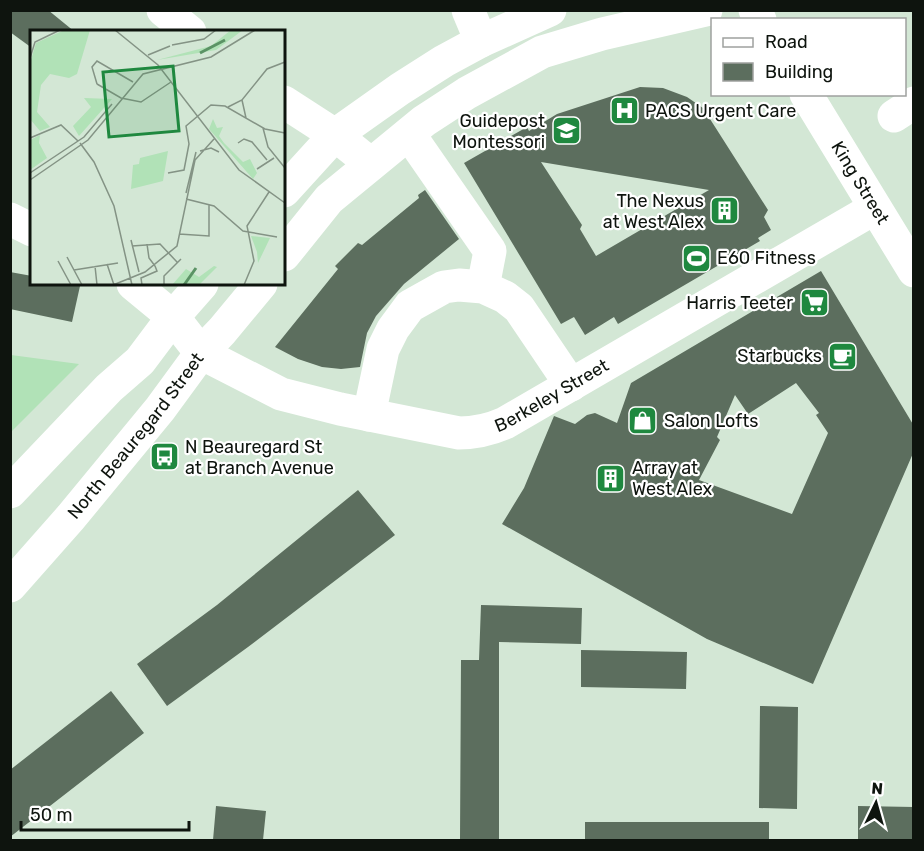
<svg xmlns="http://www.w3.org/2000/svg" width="924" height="851" font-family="Rubik,sans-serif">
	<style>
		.green { fill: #b1e2b7 }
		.building { fill: #5c6e5e; fill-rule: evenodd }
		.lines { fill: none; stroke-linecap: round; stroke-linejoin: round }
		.minor { stroke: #fff; stroke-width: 33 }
		.major { stroke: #fff; stroke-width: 33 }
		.labels { text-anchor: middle; stroke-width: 4.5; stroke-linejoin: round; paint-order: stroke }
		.poi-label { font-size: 18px; fill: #0e140e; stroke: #fff; text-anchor: start }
		.street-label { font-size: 18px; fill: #0e140e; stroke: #fff }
		.inset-river { fill: none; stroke: #5b9365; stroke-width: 3 }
		.inset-road { fill: none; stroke: #849385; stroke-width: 1.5 }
		.view { fill: #1f883f; fill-opacity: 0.15; stroke: #1f883f; stroke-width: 3 }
		.inset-edge { fill: none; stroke: #0e140e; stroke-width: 3 }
	</style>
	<rect width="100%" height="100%" fill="#d3e7d5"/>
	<path class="green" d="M11,355L79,364L11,432L10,355Z"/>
	<path class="building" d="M10,10H48L75,32H32V48L10,32Z
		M640,87L663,88L687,97L703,108L768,210L764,217L771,230L758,238L760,241L618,324L614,317L585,335L574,317L561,324L464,163L527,127L529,131L557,114ZM541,162L709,190L596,256L580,229L582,225Z
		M425,190L459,239L404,284L376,316L367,333L360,367L341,369L322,367L298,359L275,347L338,269L335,266L358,243L362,245L419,198L418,195Z
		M821,271L914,426V451L813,684L707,639L502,524L524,488L554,416L575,424L587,415L595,413L617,423L631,383ZM796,383L819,413L816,415L828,433L792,514L699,480L720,440L717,437L735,395L748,414Z
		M10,272L32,276V284H66L80,286L72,322L10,309Z
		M358,490L395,535L248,647L167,706L137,664L217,605Z
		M481,605L582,608L581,644L499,642V840H460L461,660H479Z
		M581,650L687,652L686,689L581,687Z
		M111,691L144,733L10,837V770Z
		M760,706L798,707L797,809L759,808Z
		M216,806L266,811L263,840H213Z
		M858,806L914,807V840H858Z
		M585,822H769V840H585Z"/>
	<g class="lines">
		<g class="minor">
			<path d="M163,10L190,32"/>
			<path d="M468,10L481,41"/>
			<path d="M284,102L335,135L371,164"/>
			<path d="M894,116L914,103"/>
			<path d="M409,134L490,251L483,287"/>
			<path d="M10,219L32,230"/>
			<path id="s1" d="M133,284L173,317L201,353L281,394L340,409L459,433C476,433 489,430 505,423L875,208"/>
			<path d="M369,415L383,349L393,329L410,306L444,287L459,285L483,287L505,297L519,308L571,385"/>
		</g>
		<g class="major">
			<path d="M755,10L760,20"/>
			<path id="s2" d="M806,94L914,271"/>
			<path d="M284,191L335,135L400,89L444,61L481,41L550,10"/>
			<path d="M284,255L329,199L424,121L467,93L542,52L602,34L706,10"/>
			<path d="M10,492L109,388L140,361L173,317L202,284"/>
			<path id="s3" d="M10,586L71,517L160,409L201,353L222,331L261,284"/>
		</g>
	</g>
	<defs>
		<symbol id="hospital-square" viewBox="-11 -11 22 22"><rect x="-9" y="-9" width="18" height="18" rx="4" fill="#1f883f" stroke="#fff"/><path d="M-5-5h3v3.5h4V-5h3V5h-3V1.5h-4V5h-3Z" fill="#fff"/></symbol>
		<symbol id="school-square" viewBox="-11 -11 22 22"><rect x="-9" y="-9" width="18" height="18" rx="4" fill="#1f883f" stroke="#fff"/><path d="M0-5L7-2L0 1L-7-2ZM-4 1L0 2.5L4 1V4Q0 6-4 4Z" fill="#fff"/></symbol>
		<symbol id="building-square" viewBox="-11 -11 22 22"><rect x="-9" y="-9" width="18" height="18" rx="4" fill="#1f883f" stroke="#fff"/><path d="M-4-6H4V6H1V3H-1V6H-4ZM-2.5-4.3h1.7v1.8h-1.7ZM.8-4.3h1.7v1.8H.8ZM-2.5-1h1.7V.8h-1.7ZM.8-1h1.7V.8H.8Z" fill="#fff"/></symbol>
		<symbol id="stadium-square" viewBox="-11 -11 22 22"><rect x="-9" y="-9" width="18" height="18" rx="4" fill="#1f883f" stroke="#fff"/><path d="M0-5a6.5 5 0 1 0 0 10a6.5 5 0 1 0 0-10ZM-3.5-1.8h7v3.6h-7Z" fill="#fff"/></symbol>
		<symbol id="supermarket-square" viewBox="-11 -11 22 22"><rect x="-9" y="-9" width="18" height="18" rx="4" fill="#1f883f" stroke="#fff"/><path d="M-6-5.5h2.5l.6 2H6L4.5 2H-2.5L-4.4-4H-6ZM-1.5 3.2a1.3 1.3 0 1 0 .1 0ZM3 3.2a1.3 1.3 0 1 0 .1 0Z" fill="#fff"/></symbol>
		<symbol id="cafe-square" viewBox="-11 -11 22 22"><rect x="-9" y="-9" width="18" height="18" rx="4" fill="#1f883f" stroke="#fff"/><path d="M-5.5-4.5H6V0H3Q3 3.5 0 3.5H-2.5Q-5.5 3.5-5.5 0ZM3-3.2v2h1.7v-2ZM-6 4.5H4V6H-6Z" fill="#fff"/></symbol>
		<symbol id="shop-square" viewBox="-11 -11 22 22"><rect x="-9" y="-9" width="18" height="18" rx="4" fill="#1f883f" stroke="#fff"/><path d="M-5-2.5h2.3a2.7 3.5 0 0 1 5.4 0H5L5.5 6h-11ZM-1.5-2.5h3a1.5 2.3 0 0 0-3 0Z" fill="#fff"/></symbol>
		<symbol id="bus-square" viewBox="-11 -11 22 22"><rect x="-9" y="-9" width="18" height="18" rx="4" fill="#1f883f" stroke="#fff"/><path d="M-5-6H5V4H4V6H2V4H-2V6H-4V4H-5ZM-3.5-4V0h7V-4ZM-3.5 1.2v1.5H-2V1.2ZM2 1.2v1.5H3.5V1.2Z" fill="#fff"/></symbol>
	</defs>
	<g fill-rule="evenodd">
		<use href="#hospital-square" x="608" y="94" width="33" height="33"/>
		<use href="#school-square" x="550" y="114" width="33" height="33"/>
		<use href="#building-square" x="708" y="194" width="33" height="33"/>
		<use href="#stadium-square" x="680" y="242" width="33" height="33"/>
		<use href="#supermarket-square" x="798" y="286" width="33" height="33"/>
		<use href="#cafe-square" x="826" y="340" width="33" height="33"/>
		<use href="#shop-square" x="626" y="404" width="33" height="33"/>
		<use href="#bus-square" x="148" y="440" width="33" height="33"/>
		<use href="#building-square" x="594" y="462" width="33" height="33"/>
	</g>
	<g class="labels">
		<g class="poi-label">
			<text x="645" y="117">PACS Urgent Care</text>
			<text x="545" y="127" text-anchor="end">Guidepost<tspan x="545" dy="21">Montessori</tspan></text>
			<text x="704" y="207" text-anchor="end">The Nexus<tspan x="704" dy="21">at West Alex</tspan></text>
			<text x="717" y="264">E60 Fitness</text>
			<text x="793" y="309" text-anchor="end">Harris Teeter</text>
			<text x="822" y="362" text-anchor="end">Starbucks</text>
			<text x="664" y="427">Salon Lofts</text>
			<text x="185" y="453">N Beauregard St<tspan x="185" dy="21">at Branch Avenue</tspan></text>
			<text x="632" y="474">Array at<tspan x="632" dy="21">West Alex</tspan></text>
		</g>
		<g class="street-label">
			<text dy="6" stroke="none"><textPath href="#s2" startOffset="104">King Street</textPath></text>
			<text dy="6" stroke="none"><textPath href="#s1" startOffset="471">Berkeley Street</textPath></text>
			<text dy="6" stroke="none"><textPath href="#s3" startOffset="196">North Beauregard Street</textPath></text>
		</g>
	</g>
	<g transform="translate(30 30)">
		<rect width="255" height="255" fill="#d3e7d5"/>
		<path d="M60,0L47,44L39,48L20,44L11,55L7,82L20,97L10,101L0,89V33L6,13L32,1ZM201,0H213L186,20L127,30L181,16ZM54,68L82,69L49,106L43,96L61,77ZM183,89L187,98L193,97L189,106L194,113L213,132L220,129L227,143L223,149L179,99ZM10,105L9,113L17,128L0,140V110ZM138,121L133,151L101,159L103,135L109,134L110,128ZM221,206L240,208L228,233L227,222ZM184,236L187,237L169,255H142L156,239L169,247Z" fill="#b1e2b7"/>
		<path class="inset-river" d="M170,23L195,10M154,255L166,238"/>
		<path class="inset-road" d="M85,0L128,35L209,140L255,173M142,15L174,9L186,0M118,25L140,16M0,28L5,12L30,0M67,54L91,68L111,72L141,52M67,54L62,37L67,31L103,52M212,70L216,88M198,77L212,70L237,39L255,32M233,98L238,117L255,138M0,108L31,95L48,111M50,113L64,132L84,176L102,255M208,113L214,109L222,112L237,130M170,121L181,118L189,122M227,139L244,128M0,143L54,107L82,74M138,143L154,140L159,114L156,96L181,75L195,76L235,99L255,103M0,150L58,110L113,44L181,27L225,0M156,163L166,122M156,169L184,176L213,201L247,207M149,204L179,206V174M101,210L109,242M117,214L119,228L125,236M102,216L130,214L147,232M37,227L52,255M28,231L41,255M77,234L84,255M65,236L67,255M44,240L88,233M83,255L115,242L147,216L165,130L184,109M112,255L111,248L127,241L125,236M134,255V246L151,229M214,255L224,231L217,196L239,162"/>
		<path class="view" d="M143,36L149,101L79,107L73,42Z"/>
		<rect width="255" height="255" class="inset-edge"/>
	</g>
	<rect width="924" height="851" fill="none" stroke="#0e140e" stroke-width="24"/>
	<rect x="711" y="18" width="195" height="78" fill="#ffffff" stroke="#9fa19f" stroke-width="1.5"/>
	<rect x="723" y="38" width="30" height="9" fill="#ffffff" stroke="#9fa19f" stroke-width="1.5"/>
	<text x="765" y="48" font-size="18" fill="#0e140e">Road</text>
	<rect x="723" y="63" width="30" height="18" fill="#5c6e5e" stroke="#9fa19f" stroke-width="1.5"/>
	<text x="765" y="78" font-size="18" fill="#0e140e">Building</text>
	<g transform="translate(876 803) rotate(5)" stroke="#ffffff" stroke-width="4.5" paint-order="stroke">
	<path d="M0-4.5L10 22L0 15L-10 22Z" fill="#0e140e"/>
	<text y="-9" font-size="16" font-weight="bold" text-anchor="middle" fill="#0e140e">N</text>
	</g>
	<path d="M21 821v9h168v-9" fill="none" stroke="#0e140e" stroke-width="3"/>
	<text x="30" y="821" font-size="18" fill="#0e140e" stroke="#ffffff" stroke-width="4.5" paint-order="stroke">50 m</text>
</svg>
